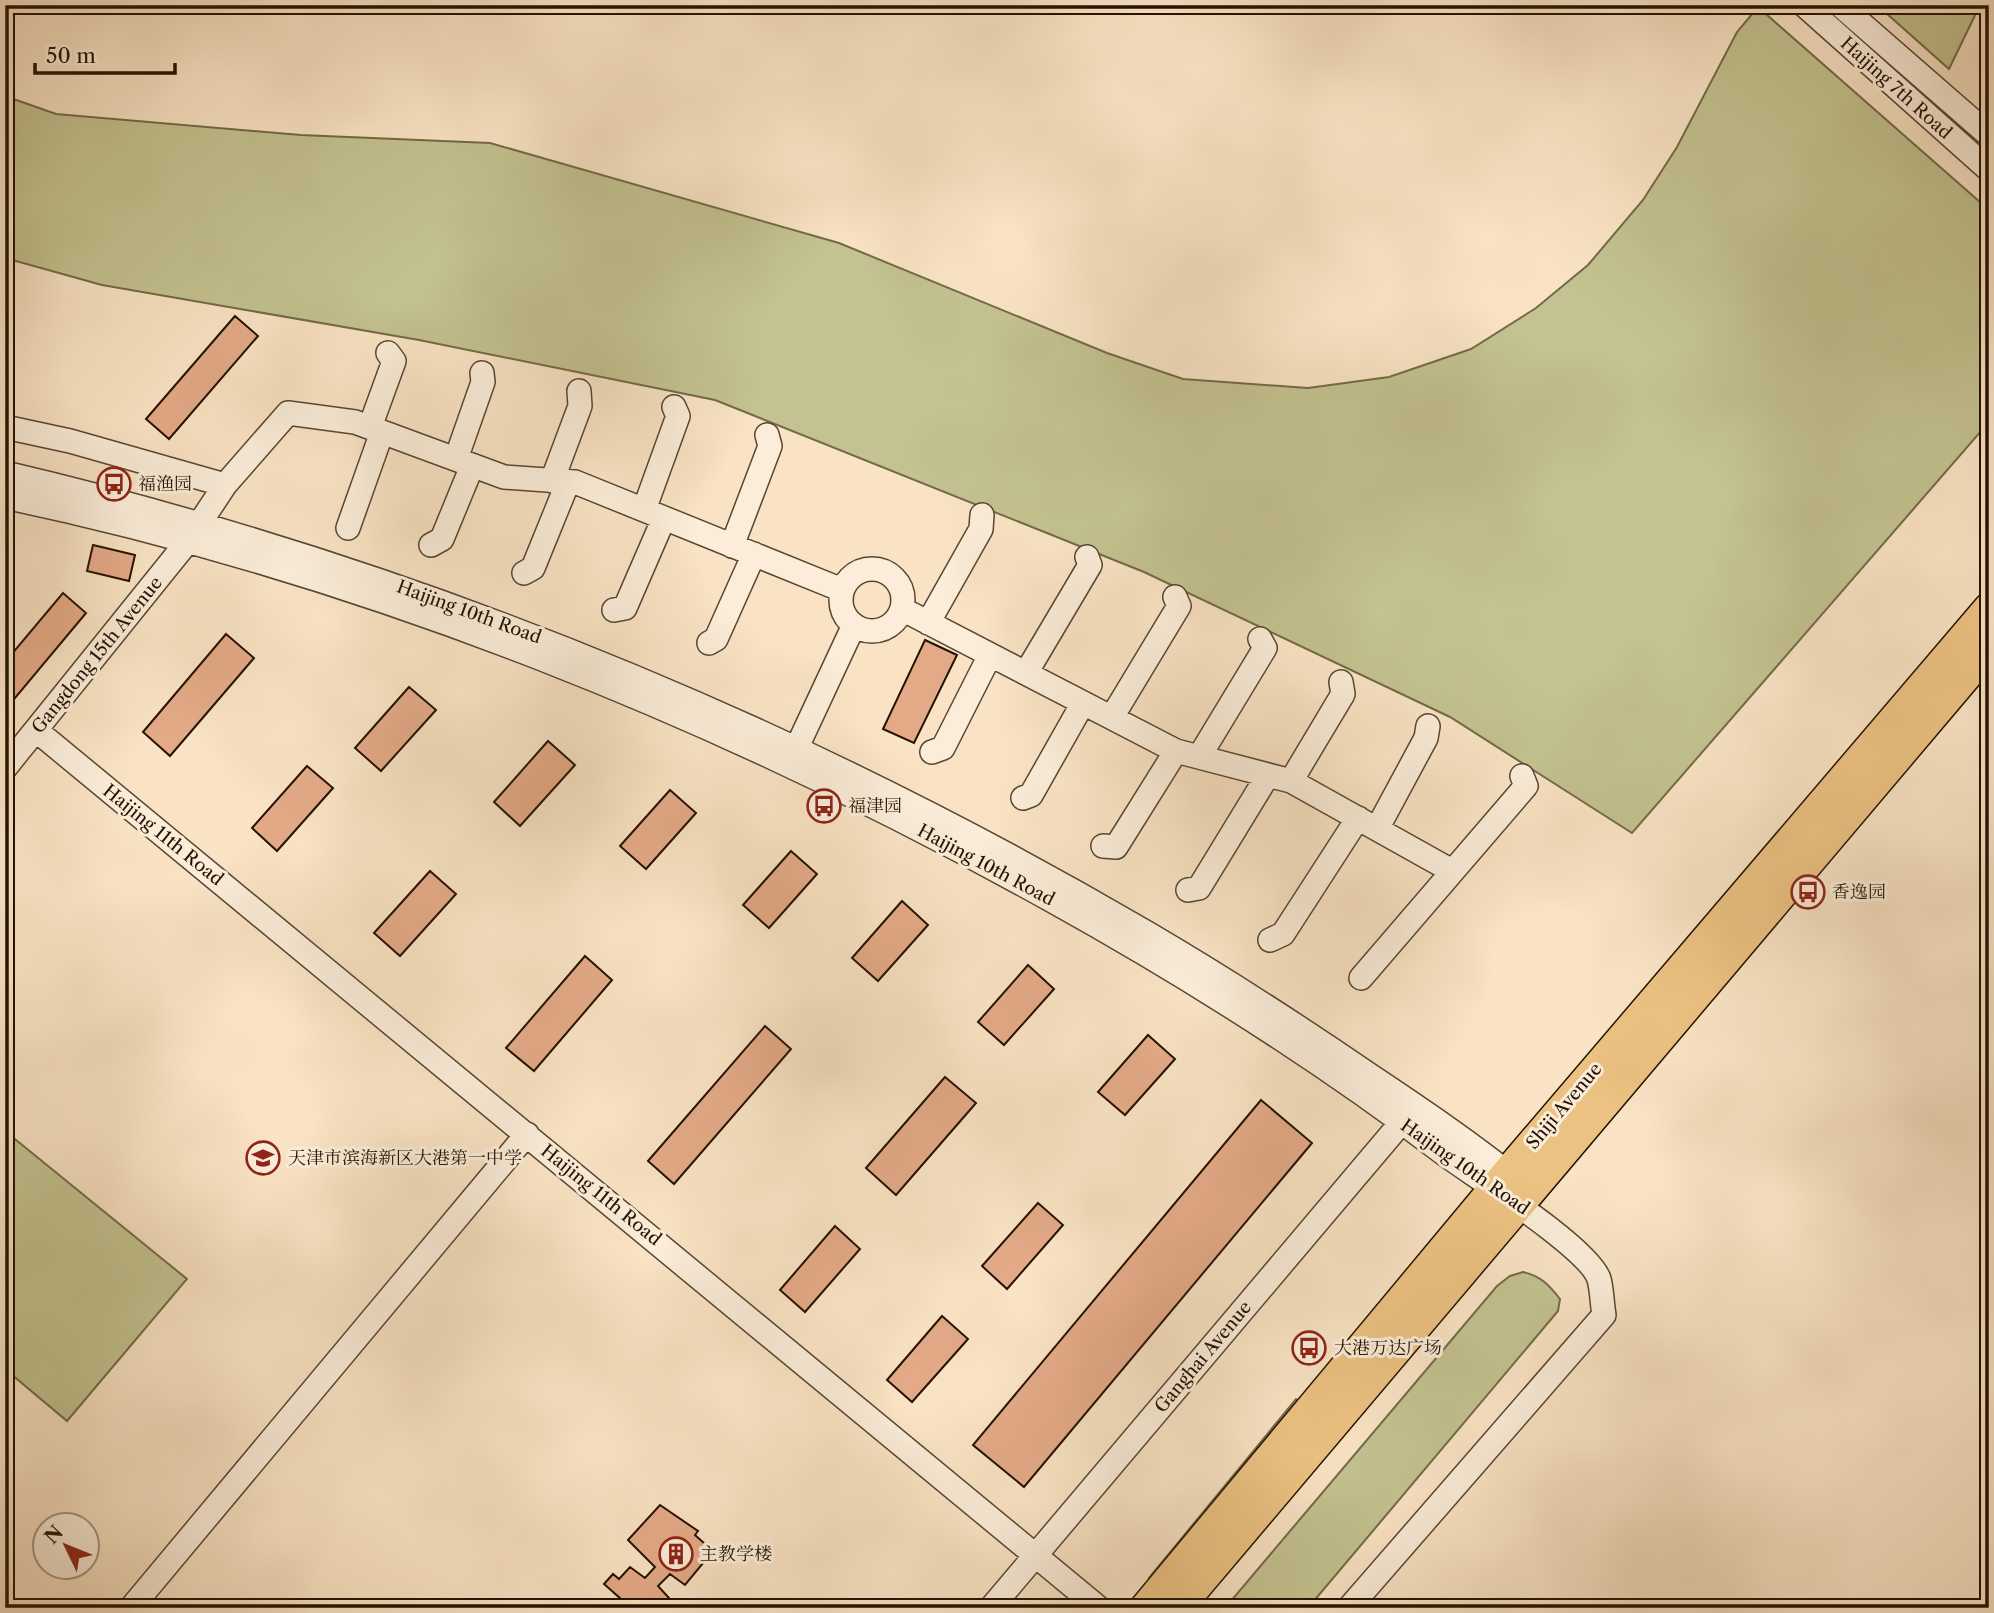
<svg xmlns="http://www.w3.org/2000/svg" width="1994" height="1613" font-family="'Libre Caslon Text','Noto Serif SC',serif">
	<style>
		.green { fill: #c3c290; stroke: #736a48; stroke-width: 2 }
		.building { fill: #e4aa88; stroke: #231201; stroke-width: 2 }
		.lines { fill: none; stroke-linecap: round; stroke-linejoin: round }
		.minor-casing { stroke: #584632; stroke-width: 26 }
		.major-casing { stroke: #231201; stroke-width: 33 }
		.minor { stroke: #fbedd9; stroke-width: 23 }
		.major { stroke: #ecc282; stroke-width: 30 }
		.labels { text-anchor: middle; stroke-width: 6; stroke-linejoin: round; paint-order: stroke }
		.street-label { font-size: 18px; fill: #231201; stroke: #fbedd9 }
		.poi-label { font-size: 18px; fill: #231201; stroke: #fbedd9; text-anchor: start }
	</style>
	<rect width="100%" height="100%" fill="#f9e3c4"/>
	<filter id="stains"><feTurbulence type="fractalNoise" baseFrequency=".00286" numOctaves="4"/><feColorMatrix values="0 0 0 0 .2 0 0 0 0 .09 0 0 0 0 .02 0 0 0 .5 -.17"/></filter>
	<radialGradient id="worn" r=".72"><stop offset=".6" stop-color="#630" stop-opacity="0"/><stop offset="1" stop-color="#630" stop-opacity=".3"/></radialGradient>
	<path class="green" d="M1877,5H1980L1949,69Z
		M1758,7L1989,210V422L1632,833L1450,717L1144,572L715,400L419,340L102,285L5,258V96L56,114L301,135L490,143L839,243L1107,353L1183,379L1308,388L1389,377L1471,349L1536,308L1588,265L1643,200L1677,147L1737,32Z
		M5,1131L187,1279L67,1421L5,1369Z
		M1523,1272C1541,1276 1549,1285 1560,1299L1558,1311L1308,1608H1225L1497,1286L1510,1276Z
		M1296,1399L1300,1402L1152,1581L1149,1578Z"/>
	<path class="building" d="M235,316L258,336L169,439L146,419Z
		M93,545L135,555L129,581L87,571Z
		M63,593L86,613L5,710V662Z
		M226,634L254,658L170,756L143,732Z
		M925,640L957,655L914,743L883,729Z
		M409,687L436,710L381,771L355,748Z
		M548,741L575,765L520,826L494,802Z
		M307,766L333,788L277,851L252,828Z
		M670,790L696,813L646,869L620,846Z
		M791,851L817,874L769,928L743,905Z
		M430,871L456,894L400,956L374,933Z
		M902,901L928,925L878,981L852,958Z
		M585,956L612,980L534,1071L506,1048Z
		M1028,965L1054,989L1004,1045L978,1022Z
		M765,1026L791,1049L674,1184L648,1161Z
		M1148,1035L1175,1059L1125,1115L1098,1092Z
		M945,1077L976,1103L896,1195L866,1168Z
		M1261,1100L1312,1143L1024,1487L973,1445Z
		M1038,1203L1063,1225L1007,1289L982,1266Z
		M835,1226L860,1249L805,1312L780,1290Z
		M942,1316L968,1339L912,1402L887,1380Z
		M660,1505L698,1531L695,1535L713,1551L685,1585L670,1574L658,1586L669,1598L660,1608H616L622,1600L604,1584L613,1574L619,1579L630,1567L645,1578L655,1567L628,1540Z"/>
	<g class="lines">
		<defs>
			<path id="minor" d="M1804,5L1989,170
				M1840,5L1989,135
				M5,427L70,441L225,485
				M370,427L394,361L388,353
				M456,459L483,382L482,373
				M5,473C408,568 790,724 1147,933C1222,977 1295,1024 1368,1074C1419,1108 1471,1143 1519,1182
				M552,481L580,406L579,391
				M5,497C370,574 724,718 1049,899C1186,975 1318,1058 1443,1153C1474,1176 1589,1248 1599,1279C1602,1290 1602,1304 1604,1315L1349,1608
				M644,510L678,416L674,407
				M348,528L382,432
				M431,545L442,539L472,466
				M732,546L770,446L767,435
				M841 600a31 31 0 1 1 62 0a31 31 0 1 1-62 0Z
				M524,573L533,568L568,482
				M902,609L1176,751L1291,781L1452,871
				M614,610L625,608L664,518
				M928,623L981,529L982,515
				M709,643L716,639L754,554
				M1026,673L1090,565L1087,557
				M1112,717L1179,606L1175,597
				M37,731L1099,1608
				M932,752L943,748L990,655
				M1199,757L1265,648L1260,639
				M791,760L854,625
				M5,768L188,541L225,485L288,413L355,422L504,477L575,482L842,590
				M1291,781L1343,694L1341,682
				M1023,798L1031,795L1083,703
				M1377,829L1426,738L1428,726
				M1103,846L1116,847L1176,751
				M1188,890L1199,888L1268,775
				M1270,940L1283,934L1358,818
				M1361,978L1526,786L1522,776
				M131,1608L527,1134
				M991,1608L1411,1111"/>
			<path id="major" d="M1145,1608L1507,1173L1989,608
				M1178,1608L1989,649"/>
		</defs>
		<use href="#minor" class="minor-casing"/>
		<use href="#major" class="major-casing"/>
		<use href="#minor" class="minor"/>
		<use href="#major" class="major"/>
	</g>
	<defs>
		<symbol id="bus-ring" viewBox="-11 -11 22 22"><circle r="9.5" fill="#fbedd9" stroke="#8f2418" stroke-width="1.5"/><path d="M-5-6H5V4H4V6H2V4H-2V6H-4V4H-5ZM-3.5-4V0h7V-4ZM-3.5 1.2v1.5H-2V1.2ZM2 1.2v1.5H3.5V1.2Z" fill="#8f2418"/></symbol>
		<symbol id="school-ring" viewBox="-11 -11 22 22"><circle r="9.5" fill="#fbedd9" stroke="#8f2418" stroke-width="1.5"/><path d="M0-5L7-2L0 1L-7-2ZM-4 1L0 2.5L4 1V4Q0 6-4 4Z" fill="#8f2418"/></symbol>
		<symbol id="building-ring" viewBox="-11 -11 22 22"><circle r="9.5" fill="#fbedd9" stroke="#8f2418" stroke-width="1.5"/><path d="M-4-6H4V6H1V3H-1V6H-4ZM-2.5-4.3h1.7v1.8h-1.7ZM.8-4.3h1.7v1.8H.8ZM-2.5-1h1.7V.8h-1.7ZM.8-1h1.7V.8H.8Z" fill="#8f2418"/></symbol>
	</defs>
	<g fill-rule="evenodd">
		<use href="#bus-ring" x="95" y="465" width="38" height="38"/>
		<use href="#bus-ring" x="805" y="787" width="38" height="38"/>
		<use href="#bus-ring" x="1789" y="873" width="38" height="38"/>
		<use href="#school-ring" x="244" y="1139" width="38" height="38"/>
		<use href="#bus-ring" x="1290" y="1329" width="38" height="38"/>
		<use href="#building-ring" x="657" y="1535" width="38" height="38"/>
	</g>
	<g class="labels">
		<g class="street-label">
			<text transform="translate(1896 88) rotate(42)" y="6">Haijing 7th Road</text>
			<text transform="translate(469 612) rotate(20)" y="6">Haijing 10th Road</text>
			<text transform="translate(97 655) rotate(-51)" y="6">Gangdong 15th Avenue</text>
			<text transform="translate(163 835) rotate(39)" y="6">Haijing 11th Road</text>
			<text transform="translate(986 865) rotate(28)" y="6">Haijing 10th Road</text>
			<text transform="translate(1564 1106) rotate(-50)" y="6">Shiji Avenue</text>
			<text transform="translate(1465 1167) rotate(35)" y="6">Haijing 10th Road</text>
			<text transform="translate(601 1195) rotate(39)" y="6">Haijing 11th Road</text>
			<text transform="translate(1203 1357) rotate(-50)" y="6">Ganghai Avenue</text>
		</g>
		<g class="poi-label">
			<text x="138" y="490">福渔园</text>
			<text x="848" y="812">福津园</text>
			<text x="1832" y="898">香逸园</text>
			<text x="288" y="1164">天津市滨海新区大港第一中学</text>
			<text x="1334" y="1354">大港万达广场</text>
			<text x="700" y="1560">主教学楼</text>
		</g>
	</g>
	<rect width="1994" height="1613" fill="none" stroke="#f9e3c4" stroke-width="28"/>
	<rect x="7" y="7" width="1980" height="1599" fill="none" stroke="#231201" stroke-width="3.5"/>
	<rect x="14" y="14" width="1966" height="1585" fill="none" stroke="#231201" stroke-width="2"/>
	<g transform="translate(66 1546) rotate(313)"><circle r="33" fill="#fbedd9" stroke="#a59583" stroke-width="2"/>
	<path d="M0-5L12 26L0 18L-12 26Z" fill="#8f2418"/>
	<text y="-10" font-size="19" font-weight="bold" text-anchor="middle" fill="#231201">N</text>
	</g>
	<path d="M35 63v10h140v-10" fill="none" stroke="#231201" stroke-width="3.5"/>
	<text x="46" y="63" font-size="21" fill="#231201" stroke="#fbedd9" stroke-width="5" paint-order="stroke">50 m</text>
	<rect width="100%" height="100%" filter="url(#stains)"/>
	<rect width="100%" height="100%" fill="url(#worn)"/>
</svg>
